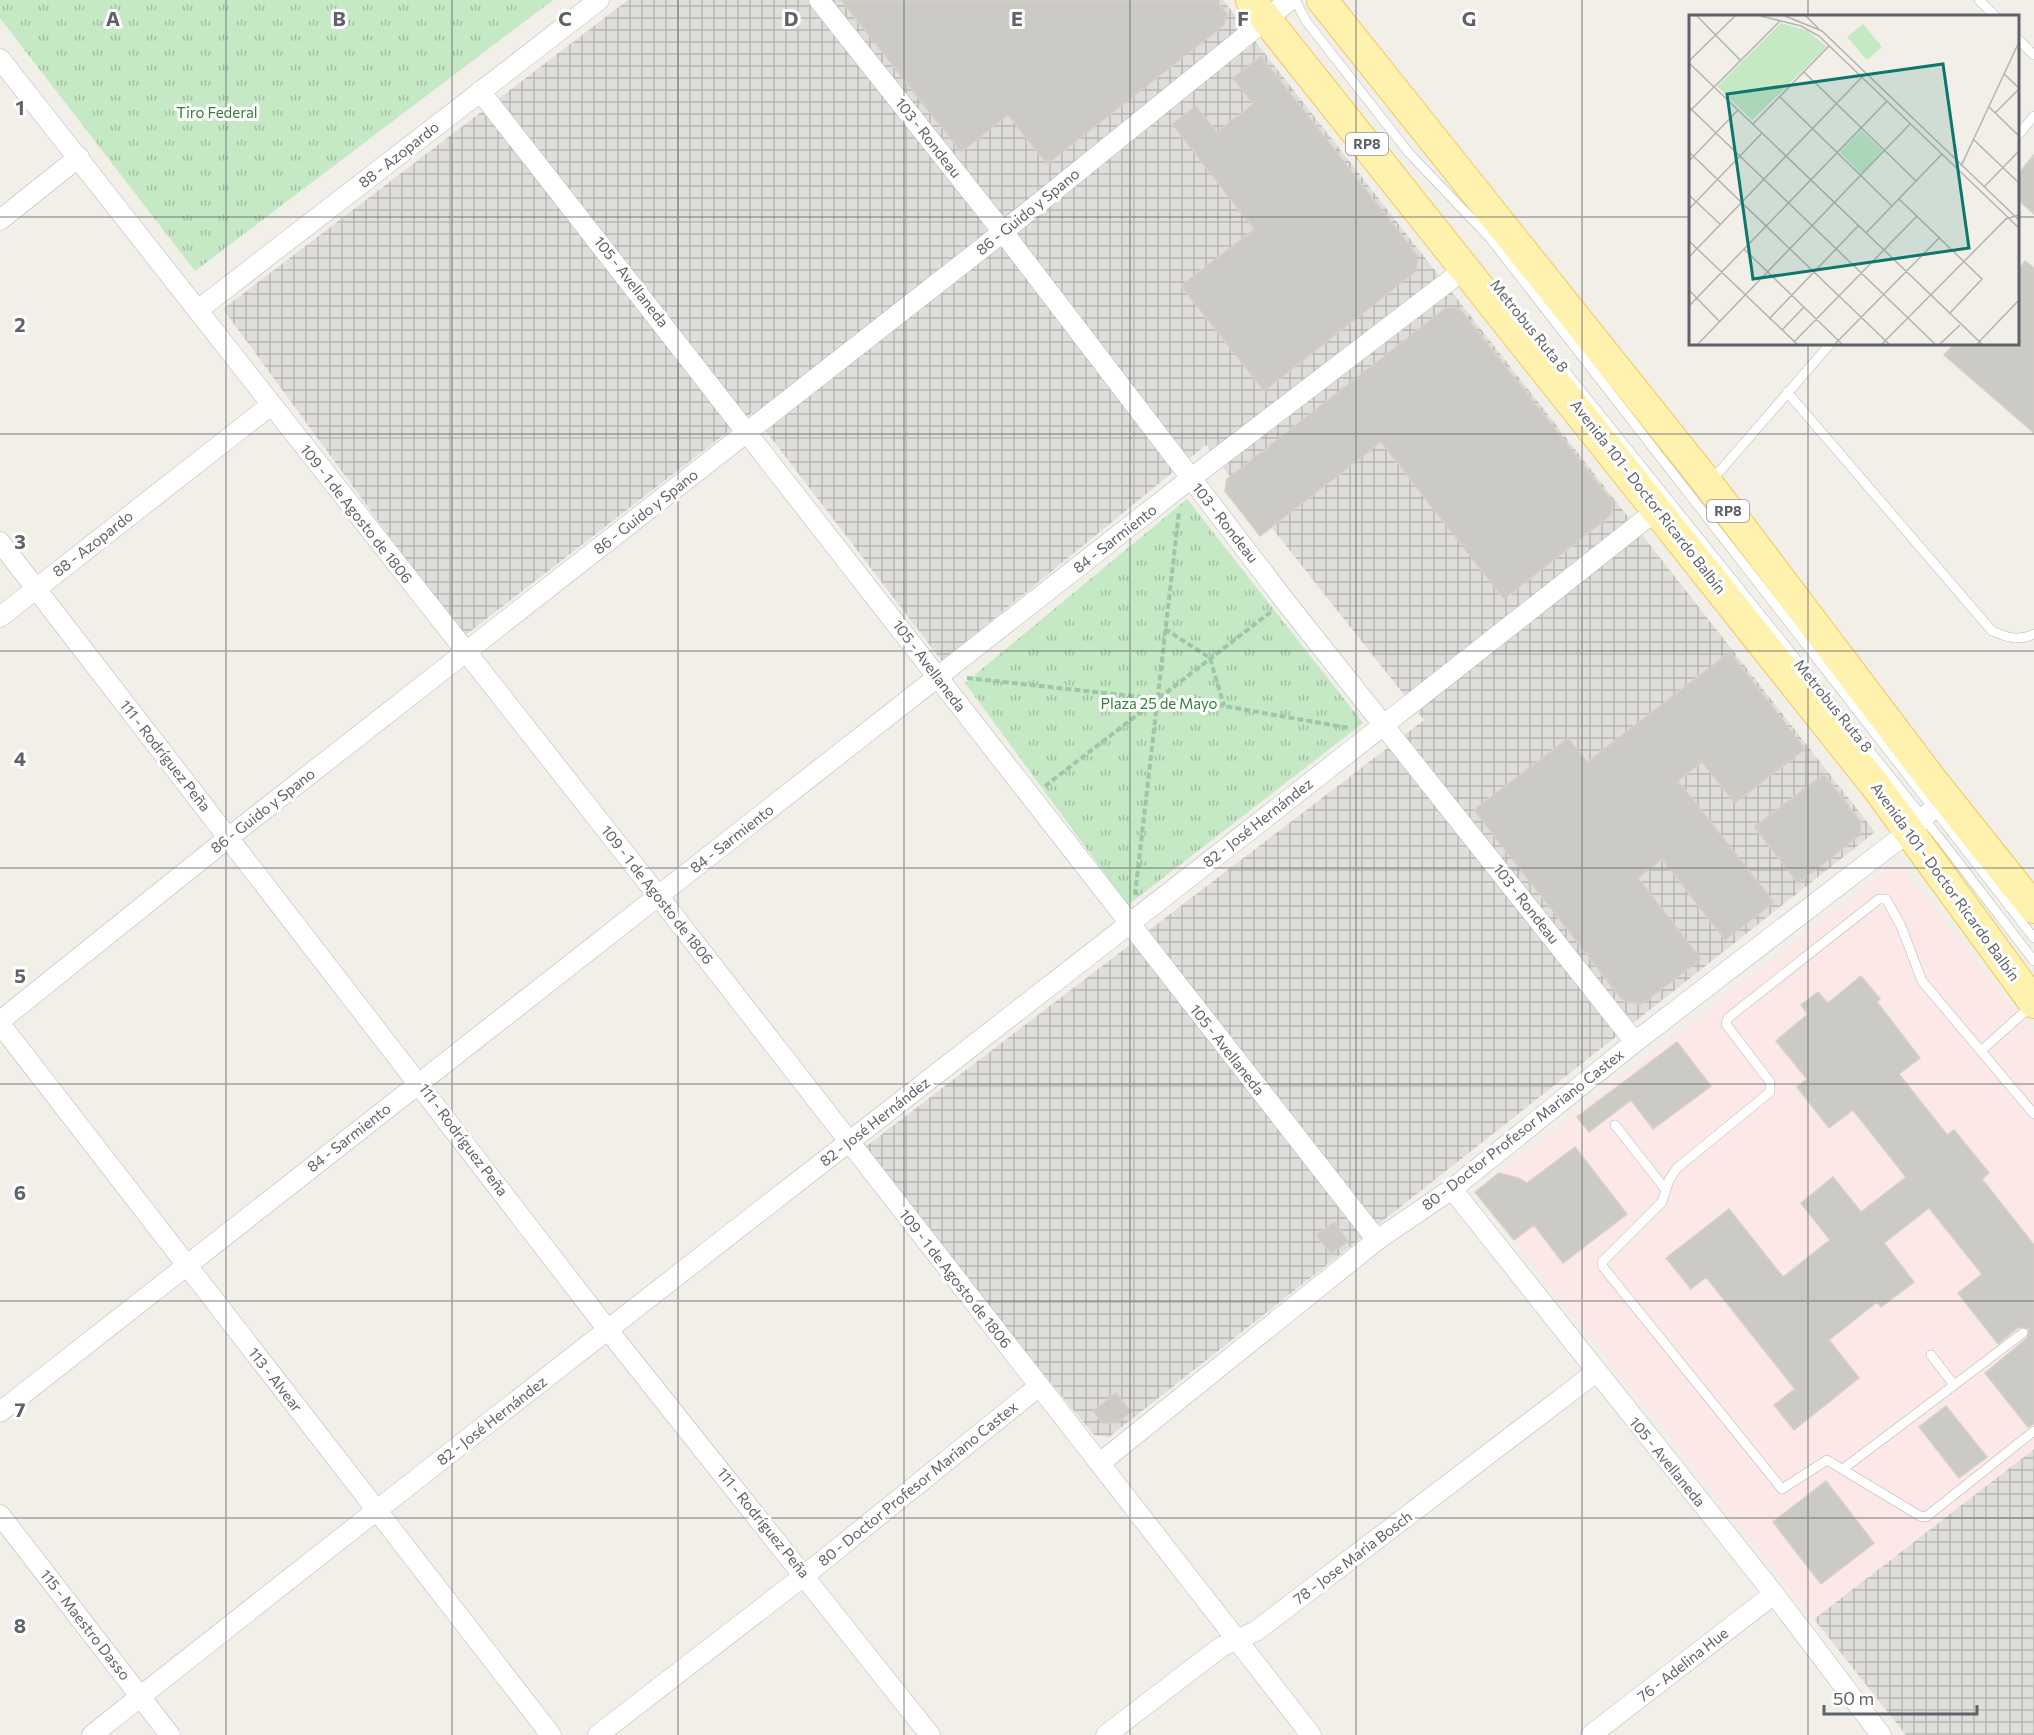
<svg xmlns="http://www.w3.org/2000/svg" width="2034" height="1735" font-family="Commissioner,sans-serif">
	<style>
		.industrial { fill: url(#industrial-grid) }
		.medical { fill: #fce8e6 }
		.grass { fill: url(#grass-tufts) }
		.building { fill: #cccac5; stroke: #d6d1c6; stroke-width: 1.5 }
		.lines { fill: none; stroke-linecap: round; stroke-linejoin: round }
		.service-casing { stroke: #b5b8bc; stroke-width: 10 }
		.minor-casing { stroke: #b5b8bc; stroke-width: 21 }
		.primary-casing { stroke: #f2c960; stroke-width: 32 }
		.path { stroke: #9cc7a9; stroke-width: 4; stroke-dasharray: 6 3; stroke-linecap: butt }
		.service { stroke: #fff; stroke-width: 9 }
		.minor { stroke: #fff; stroke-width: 20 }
		.primary { stroke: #fff2af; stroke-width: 30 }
		.grid { fill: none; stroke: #5f6368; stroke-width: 1.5; stroke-opacity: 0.55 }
		.labels { text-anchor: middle; stroke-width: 6; stroke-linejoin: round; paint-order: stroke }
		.shield { fill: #fff; stroke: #8f9295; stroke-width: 1.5 }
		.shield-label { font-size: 14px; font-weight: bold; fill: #5f6368 }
		.park-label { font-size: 15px; fill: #348238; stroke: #fff }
		.street-label { font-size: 15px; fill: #5f6368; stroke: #fff }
		.inset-road { fill: none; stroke: #b3b3b1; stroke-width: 1.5 }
		.view { fill: #0f766e; fill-opacity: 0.15; stroke: #0f766e; stroke-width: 3 }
		.inset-edge { fill: none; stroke: #5f6368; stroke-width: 3 }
		.grid-label { font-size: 20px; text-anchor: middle; font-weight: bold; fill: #5f6368; stroke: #fff; stroke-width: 6; stroke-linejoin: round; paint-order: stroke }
	</style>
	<defs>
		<pattern id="industrial-grid" width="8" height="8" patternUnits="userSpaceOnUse" patternTransform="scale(1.5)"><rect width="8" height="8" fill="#e0deda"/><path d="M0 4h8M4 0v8" fill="none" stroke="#b9b8b5"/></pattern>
		<pattern id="grass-tufts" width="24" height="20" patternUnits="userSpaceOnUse" patternTransform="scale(1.5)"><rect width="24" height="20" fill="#c5e8c5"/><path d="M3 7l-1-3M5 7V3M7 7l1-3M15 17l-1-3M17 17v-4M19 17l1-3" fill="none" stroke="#a3c0a4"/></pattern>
	</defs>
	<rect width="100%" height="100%" fill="#f1efe8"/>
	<path class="industrial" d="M628,0H1223L1875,832L1109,1437L1094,1435L860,1151L1424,720L1272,528L1260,536L1225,491L1227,479L1230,476L1206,445L942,661L752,413L463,637L223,309Z
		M2034,1449V1735H1906L1814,1619Z"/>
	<path class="medical" d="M1898,862L2034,1034V1449L1814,1619L1475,1192Z"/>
	<path class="grass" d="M0,0H553L195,271L0,18Z
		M1187,499L1363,723L1128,905L965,683Z"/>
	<path class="building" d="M841,0H1216L1227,14L1224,25L1047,164L1008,115L961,152Z
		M1261,56L1418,256L1416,271L1264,391L1181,286L1254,229L1172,124L1196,106L1217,132L1253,104L1233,78Z
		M2034,155V214L2018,200V174Z
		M2025,261L2034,268V433L1944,355L1954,344H2018V270Z
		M1447,307L1460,309L1613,502L1611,515L1504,599L1381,442L1260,536L1225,491L1227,479Z
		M1730,652L1805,749L1735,803L1702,762L1678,781L1774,902L1725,940L1662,859L1638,878L1701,959L1642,1004L1623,1001L1474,810L1568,738L1587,762Z
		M1824,774L1861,822L1860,835L1798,883L1754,827Z
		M1861,976L1880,999L1877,1002L1920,1058L1899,1074L1947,1135L1954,1130L1989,1173L1982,1179L2034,1245V1424L2028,1427L1985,1373L2027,1338L2029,1329L2019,1327L1998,1344L1958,1293L1982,1274L1929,1208L1884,1243L1914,1282L1881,1307L1877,1302L1829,1340L1859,1378L1794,1430L1774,1405L1795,1389L1706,1277L1691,1289L1666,1258L1729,1209L1783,1277L1830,1240L1801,1203L1833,1177L1861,1212L1906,1177L1853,1110L1829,1128L1797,1087L1807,1079L1776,1041L1808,1014L1801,1005L1818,992L1828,1003Z
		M1677,1042L1711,1086L1653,1129L1631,1100L1589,1132L1577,1117Z
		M1575,1147L1627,1214L1563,1263L1534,1225L1514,1240L1475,1192L1499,1173L1518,1178L1527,1183Z
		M1334,1222L1348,1241L1331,1254L1316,1235Z
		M1116,1393L1131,1412L1116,1423H1102L1093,1411Z
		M1946,1406L1987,1457L1959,1478L1919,1427Z
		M1826,1481L1874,1543L1821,1584L1773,1522Z"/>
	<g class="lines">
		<defs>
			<path id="service" d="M1295,0L1306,21L1409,153L1490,238L2034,938
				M1979,0L1995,16
				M2018,39L2034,55
				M2018,135L2034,116
				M1517,311L1942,841L2034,961
				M1787,392L1992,631C2008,638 2018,641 2034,634
				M1710,478L1720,471L1830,344
				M1982,1050L2031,1006
				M2034,1114L1922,981L1901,926L1886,899H1879L1728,1018L1726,1024L1770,1082V1092L1677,1168L1669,1180L1662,1202L1602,1262L1603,1267L1782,1489L1827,1460L1920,1516L1926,1517L2034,1431
				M1615,1125L1666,1190
				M1931,1355L1954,1385
				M1843,1469L2023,1333"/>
			<path id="minor" d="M819,0L1003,232L1285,601L1635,1042
				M0,59L659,897L1311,1735
				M480,91C782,472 1076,859 1377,1240
				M0,220L79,157
				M198,310L599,0
				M0,542L608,1330L930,1735
				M0,617L271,405
				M0,1021L228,838L1003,232L1290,0
				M0,1024L551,1735
				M1452,1189L1774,1594L1881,1735
				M0,1412L1190,479L1466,268
				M1100,1463L1377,1240L1452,1189L1635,1042L1908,832L1945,798
				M0,1515L170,1735
				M92,1735C611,1322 1139,921 1658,509
				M598,1735L805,1575L1038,1387
				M1106,1735L1221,1647L1256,1631L1595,1373
				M1591,1735L1774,1594"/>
			<path id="primary" d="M1251,0L1878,789L2034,1003
				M1322,0L1706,481L1932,780L2034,908"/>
		</defs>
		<use href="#service" class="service-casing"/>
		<use href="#minor" class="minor-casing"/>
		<use href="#primary" class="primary-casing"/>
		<path class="path" d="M1165,629L1210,658L1224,706
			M967,678L1224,706L1349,728
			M1045,786L1272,611
			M1135,895L1179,512"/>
		<use href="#service" class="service"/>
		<use href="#minor" class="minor"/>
		<use href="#primary" class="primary"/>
	</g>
	<path class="grid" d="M226,0V1735M452,0V1735M678,0V1735M904,0V1735M1130,0V1735M1356,0V1735M1582,0V1735M1808,0V16M0,217H1690M2018,217H2034M1808,344V1735M0,434H2034M0,651H2034M0,868H2034M0,1084H2034M0,1301H2034M0,1518H2034"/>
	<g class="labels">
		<g class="shield">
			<rect x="1346" y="133" width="42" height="22" rx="4.5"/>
			<rect x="1707" y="500" width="42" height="22" rx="4.5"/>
		</g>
		<g class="shield-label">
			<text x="1367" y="149">RP8</text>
			<text x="1728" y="516">RP8</text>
		</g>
		<g class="park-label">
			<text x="217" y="118">Tiro Federal</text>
			<text x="1159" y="709">Plaza 25 de Mayo</text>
		</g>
		<g class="street-label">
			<text transform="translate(928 138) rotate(52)" y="5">103 - Rondeau</text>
			<text transform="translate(399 155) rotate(-38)" y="5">88 - Azopardo</text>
			<text transform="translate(1028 212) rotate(-39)" y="5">86 - Guido y Spano</text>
			<text transform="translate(631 282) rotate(52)" y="5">105 - Avellaneda</text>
			<text transform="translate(1529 326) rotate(51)" y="5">Metrobus Ruta 8</text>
			<text transform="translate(1648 497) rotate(52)" y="5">Avenida 101 - Doctor Ricardo Balbín</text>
			<text transform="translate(646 512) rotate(-38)" y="5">86 - Guido y Spano</text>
			<text transform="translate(356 514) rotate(52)" y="5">109 - 1 de Agosto de 1806</text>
			<text transform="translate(1225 523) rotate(52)" y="5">103 - Rondeau</text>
			<text transform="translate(1115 539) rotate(-38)" y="5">84 - Sarmiento</text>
			<text transform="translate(93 544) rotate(-38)" y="5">88 - Azopardo</text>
			<text transform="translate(929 666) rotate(53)" y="5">105 - Avellaneda</text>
			<text transform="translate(1833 706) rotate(51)" y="5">Metrobus Ruta 8</text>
			<text transform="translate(165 756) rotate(52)" y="5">111 - Rodríguez Peña</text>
			<text transform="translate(263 811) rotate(-38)" y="5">86 - Guido y Spano</text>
			<text transform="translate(1258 823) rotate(-38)" y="5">82 - José Hernández</text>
			<text transform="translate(732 839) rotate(-38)" y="5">84 - Sarmiento</text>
			<text transform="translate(1945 882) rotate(54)" y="5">Avenida 101 - Doctor Ricardo Balbín</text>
			<text transform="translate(657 895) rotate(52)" y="5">109 - 1 de Agosto de 1806</text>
			<text transform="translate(1526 904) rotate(52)" y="5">103 - Rondeau</text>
			<text transform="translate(1227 1050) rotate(52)" y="5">105 - Avellaneda</text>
			<text transform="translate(875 1122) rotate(-38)" y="5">82 - José Hernández</text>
			<text transform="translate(1523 1130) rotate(-38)" y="5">80 - Doctor Profesor Mariano Castex</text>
			<text transform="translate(349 1138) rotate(-38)" y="5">84 - Sarmiento</text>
			<text transform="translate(463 1140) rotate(53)" y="5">111 - Rodríguez Peña</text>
			<text transform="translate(955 1279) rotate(52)" y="5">109 - 1 de Agosto de 1806</text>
			<text transform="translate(275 1380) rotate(52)" y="5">113 - Alvear</text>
			<text transform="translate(492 1421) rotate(-38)" y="5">82 - José Hernández</text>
			<text transform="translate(1667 1462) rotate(51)" y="5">105 - Avellaneda</text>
			<text transform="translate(918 1484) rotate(-39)" y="5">80 - Doctor Profesor Mariano Castex</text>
			<text transform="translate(763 1523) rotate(51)" y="5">111 - Rodríguez Peña</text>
			<text transform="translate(1353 1558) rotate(-37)" y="5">78 - Jose Maria Bosch</text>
			<text transform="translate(85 1625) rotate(52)" y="5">115 - Maestro Dasso</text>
			<text transform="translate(1683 1665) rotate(-38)" y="5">76 - Adelina Hue</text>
		</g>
	</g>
	<g transform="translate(1689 15)">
		<rect width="330" height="330" fill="#f1efe8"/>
		<path d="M92,8L119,16L138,32L63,105L28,71ZM172,115L194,136L172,159L151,137Z" fill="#c5e8c5"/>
		<path d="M174,9L193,32L178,45L158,22Z" fill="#c5e8c5"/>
		<path class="inset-road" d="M8,1L51,45M72,1L112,11L130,21L330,213M96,1L133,16L330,205M117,1L130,14M0,46L46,1M0,48L293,329M115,57L227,166M315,59L330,73M91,82L203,191M0,92L246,329M300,92L330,121M0,97L91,6M306,98L330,74M64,109L140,31M285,125L330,168M0,137L200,329M0,146L49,95M272,151L330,27M295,172L330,136M0,180L32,210M210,184L293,264L260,299M0,194L73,118M177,218L253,139M0,226L108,329M55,234L153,329M0,242L174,61M0,275L30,306M0,291L198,86M80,304L169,211M93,315L115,292M105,327L228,201M9,329L221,109M146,329L251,222M193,329L317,204L330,200M251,329L271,310M288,329L330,285"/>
		<path class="view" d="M254,49L280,233L64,264L38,79Z"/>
		<rect width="330" height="330" class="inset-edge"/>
	</g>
	<g class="grid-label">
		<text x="113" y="26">A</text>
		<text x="339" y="26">B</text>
		<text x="565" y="26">C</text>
		<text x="791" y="26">D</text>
		<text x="1017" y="26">E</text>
		<text x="1243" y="26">F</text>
		<text x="1469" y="26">G</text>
		<text x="20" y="115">1</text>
		<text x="20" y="332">2</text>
		<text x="20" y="549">3</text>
		<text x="20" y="766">4</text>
		<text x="20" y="983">5</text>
		<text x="20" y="1200">6</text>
		<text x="20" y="1417">7</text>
		<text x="20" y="1633">8</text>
	</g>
	<path d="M1824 1705v9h153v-9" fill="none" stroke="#5f6368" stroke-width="3"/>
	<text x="1833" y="1705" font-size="18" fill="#5f6368" stroke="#ffffff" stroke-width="4.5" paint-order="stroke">50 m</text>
</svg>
